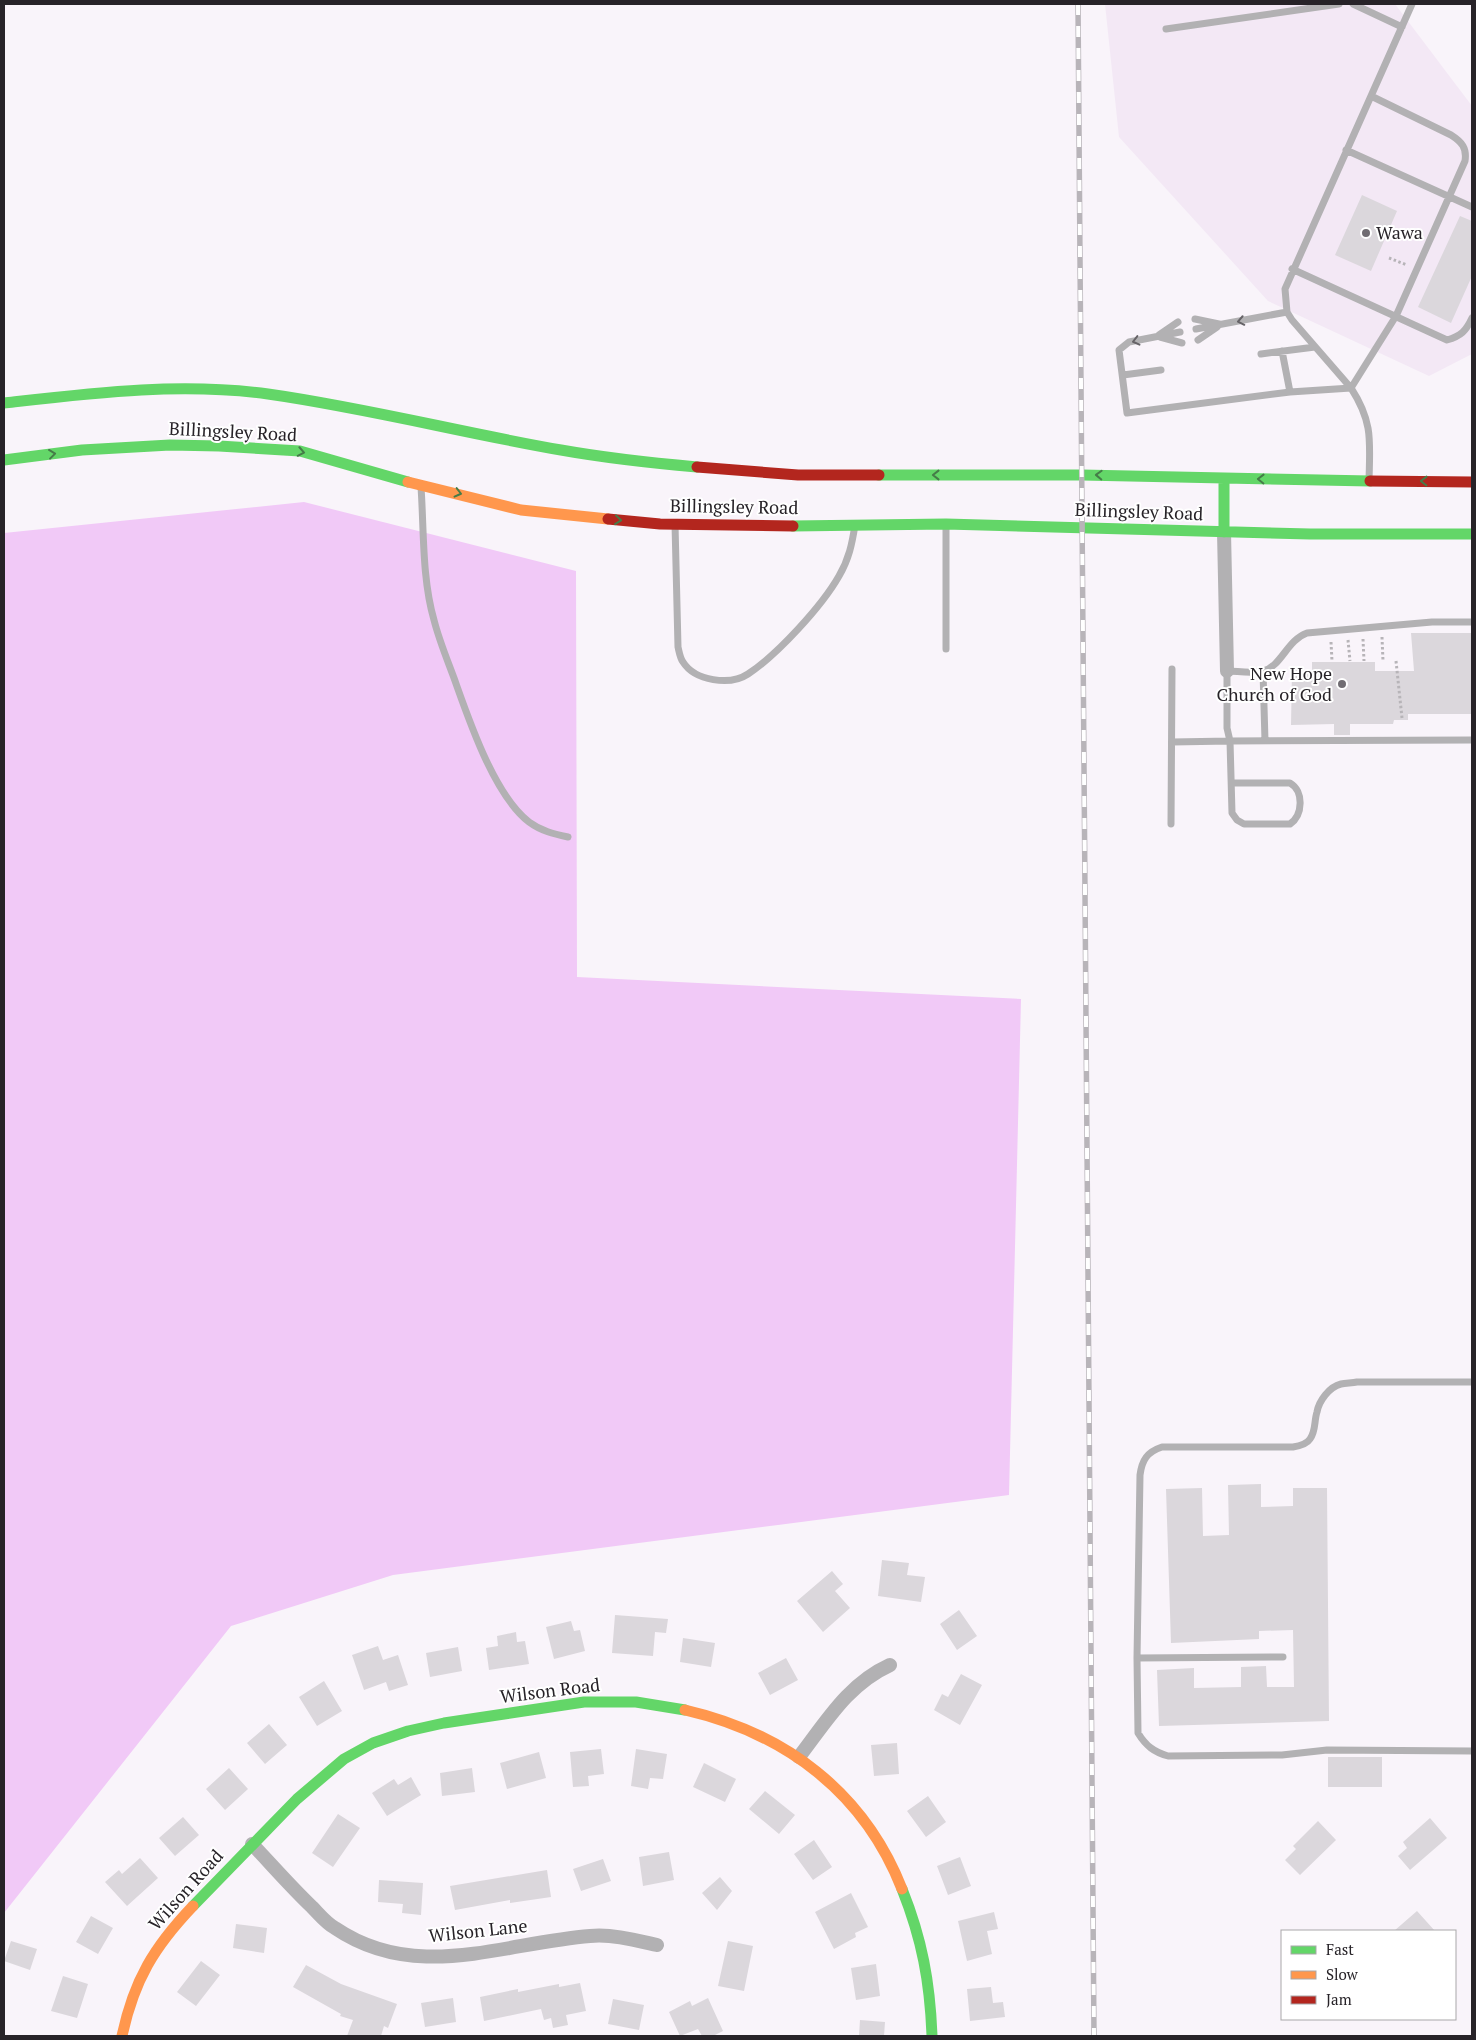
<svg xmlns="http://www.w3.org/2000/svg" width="1476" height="2040" font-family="'PT Serif',serif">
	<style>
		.built { fill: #f3e8f5 }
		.forest { fill: #f1c9f7 }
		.building { fill: #dbd7dc }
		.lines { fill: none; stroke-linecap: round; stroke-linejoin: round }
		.path { stroke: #b7b4b8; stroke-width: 3; stroke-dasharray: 2.5 2.5; stroke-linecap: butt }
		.lane { stroke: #b2b1b3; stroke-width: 7 }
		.street { stroke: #b2b1b3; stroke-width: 14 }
		.fast { stroke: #63d668; stroke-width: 11 }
		.slow { stroke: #ff974d; stroke-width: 11 }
		.jam { stroke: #b3261e; stroke-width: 11 }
		.rail-casing { stroke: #b8b4b9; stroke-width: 5.5 }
		.rail { stroke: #fff; stroke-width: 4; stroke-dasharray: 11; stroke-linecap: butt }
		.oneway { stroke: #666367 }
		.oneway2 { stroke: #457c48 }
		.poi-dot { fill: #706c72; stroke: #fff; stroke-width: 2 }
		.labels { text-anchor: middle; stroke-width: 4; stroke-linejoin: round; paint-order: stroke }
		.poi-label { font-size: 18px; fill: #272328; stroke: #fff; text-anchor: start }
		.street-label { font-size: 18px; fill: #272328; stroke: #fff }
	</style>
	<rect width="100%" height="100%" fill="#f9f4fa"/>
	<path class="built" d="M1105,4H1395L1472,106V354L1429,376L1268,301L1119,137Z"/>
	<path class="forest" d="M304,502L576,571L577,977L1021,999L1009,1495L393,1575L231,1626L4,1913V533Z"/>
	<path class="building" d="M1362,195L1397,211L1371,271L1335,255Z
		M1460,216L1472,221V276L1451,323L1418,307Z
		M1411,633H1472V714H1408V720H1394L1393,724H1350V735H1334V724L1291,725L1292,670L1312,671V662H1375V671H1414Z
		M1261,1484V1507L1293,1506V1488H1327L1329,1721L1159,1726L1157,1670L1194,1668V1688L1241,1687V1667L1266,1666L1267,1687H1294L1293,1630L1259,1631V1639L1171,1643L1166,1489L1202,1488L1203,1536L1229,1535L1228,1485Z
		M882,1560L909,1563L907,1575L925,1577L921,1602L878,1596Z
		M832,1571L843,1584L835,1591L850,1608L823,1632L797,1601Z
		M959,1610L977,1636L957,1650L940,1624Z
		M615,1615L668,1619L666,1633L655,1632L653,1656L612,1653Z
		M571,1621L574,1631L580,1630L585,1651L554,1659L546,1627Z
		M516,1632L517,1642L525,1641L529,1664L489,1670L486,1648L498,1646L497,1636Z
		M683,1638L715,1643L711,1667L680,1662Z
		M378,1646L383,1660L398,1655L408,1685L389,1691L386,1682L364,1690L352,1655Z
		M458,1647L462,1671L430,1677L426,1653Z
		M786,1658L798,1680L770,1695L758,1673Z
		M961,1674L982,1685L960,1725L934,1710L942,1694L948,1697Z
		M324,1681L342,1711L317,1726L299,1697Z
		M269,1724L287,1745L265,1764L247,1743Z
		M897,1743L899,1774L874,1776L871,1745Z
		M601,1749L604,1774L588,1776L589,1786L573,1787L570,1752Z
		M636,1749L667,1754L663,1779L650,1778L648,1789L631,1786Z
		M539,1752L546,1778L507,1789L500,1763Z
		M1328,1757H1382V1787H1328Z
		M704,1763L736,1779L725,1802L693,1787Z
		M229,1768L248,1789L225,1810L206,1789Z
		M472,1768L475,1792L442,1796L440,1773Z
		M411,1777L421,1795L387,1816L372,1793L394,1779L398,1785Z
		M765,1791L795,1815L779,1834L749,1809Z
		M928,1796L946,1822L926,1837L907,1811Z
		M338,1814L360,1828L333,1867L312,1853Z
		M183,1817L199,1835L175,1856L159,1838Z
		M1430,1818L1447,1838L1410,1870L1398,1856L1407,1848L1403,1842Z
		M1318,1821L1336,1840L1300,1875L1285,1860L1296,1849L1293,1846Z
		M814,1840L832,1867L813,1880L794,1854Z
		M669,1852L674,1880L643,1886L639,1857Z
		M960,1857L971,1886L948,1895L937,1866Z
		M140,1858L158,1878L127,1906L105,1882L119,1870L122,1874Z
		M603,1859L611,1881L581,1891L573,1869Z
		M547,1870L551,1897L510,1903V1900L455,1910L450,1886Z
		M720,1877L732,1891L717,1910L702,1893Z
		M379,1880L423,1883L421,1915L402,1913L403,1904L378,1902Z
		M851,1893L868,1927L855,1933L856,1937L834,1949L815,1912Z
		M1417,1911L1435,1931H1394Z
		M994,1912L998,1929L987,1931L992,1954L967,1961L958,1921Z
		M91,1916L113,1928L98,1954L76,1942Z
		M236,1924L267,1928L264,1953L233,1948Z
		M11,1941L37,1949L30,1970L4,1961Z
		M728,1941L753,1946L744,1991L718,1986Z
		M201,1961L220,1975L196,2006L177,1992Z
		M876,1964L880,1996L856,2000L851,1968Z
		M306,1965L341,1984L397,2004L388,2028L384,2026L381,2036H347L353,2020L340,2016L341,2014L293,1987Z
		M63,1976L88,1984L77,2018L51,2011Z
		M580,1983L586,2011L566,2015L568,2025L553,2028L551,2018L544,2020L541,2009L484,2021L480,1997L518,1989V1992L559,1984V1987Z
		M991,1987L993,2003L1003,2002L1005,2017L970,2021L967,1989Z
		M453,1998L456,2022L425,2027L421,2003Z
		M708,1998L723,2031L713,2036H702L698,2029L680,2036L669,2012L690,2001L692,2006Z
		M613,1999L644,2005L639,2030L608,2024Z
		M860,2020L885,2022L884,2036H859Z"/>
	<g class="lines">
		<path class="path" d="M1389,258L1407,265
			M1382,637L1383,661
			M1363,639L1364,661
			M1348,640L1350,661
			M1331,642L1332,661
			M1396,661L1402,718"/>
		<path class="lane" d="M1353,4L1402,27
			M1166,29L1339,4
			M1346,150L1472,207
			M1292,269L1447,340C1461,336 1466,331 1472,318
			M1195,319L1219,324
			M1196,329L1287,312
			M1180,332L1129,342L1119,350L1127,413L1290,392L1351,388
			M1159,335L1178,322
			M1160,337L1182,343
			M1198,340L1217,327
			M1282,351L1290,392
			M1261,354L1315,347
			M1123,375L1161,370
			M1351,388L1292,320L1287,312L1285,289L1371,96
			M1369,480C1370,441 1373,422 1351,388L1396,316L1465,161C1467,148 1462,142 1451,135L1371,96L1412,4
			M421,487C424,530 422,579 434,620C439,640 447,659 454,678C469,720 494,795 529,822C541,831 554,834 568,837
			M675,524L678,647C679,651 680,658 683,662C695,681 730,686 748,674C777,655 822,606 839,576C849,559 852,544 855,525
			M1472,622H1432L1307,633C1287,640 1281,667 1263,671C1252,674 1237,671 1227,671V728L1230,741L1472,740
			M946,649V524
			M1263,671L1265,741
			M1172,742L1230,741L1232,813L1237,820L1244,824H1290C1303,815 1304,791 1290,783H1232
			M1171,824L1172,669
			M1283,1657L1137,1658L1140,1475C1142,1460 1147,1452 1162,1447H1293C1299,1446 1307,1444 1310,1439C1316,1431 1314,1421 1317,1412C1319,1401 1329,1387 1341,1384C1346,1383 1352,1383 1357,1382H1472
			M1137,1658L1138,1733C1146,1746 1154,1752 1168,1756L1282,1755L1327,1750L1472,1751"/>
		<path class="street" d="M1224,532L1227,671
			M799,1757C826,1722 848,1684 890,1665
			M252,1844C272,1865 291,1887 312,1907C319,1914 326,1923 335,1928C416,1983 502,1943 590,1936C613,1934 635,1940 657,1945"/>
		<path class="fast" d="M4,403C92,393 180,382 268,394C367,408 463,433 561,450C606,458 652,463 697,467
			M4,460L82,450L170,445L219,446L300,451L408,482
			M879,475H1082L1370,481
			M1224,478V532
			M793,526L946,524L1310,534H1472
			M902,1889C922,1939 930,1982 932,2036
			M193,1906L297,1799L344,1759L373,1743L408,1731L444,1723L584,1702H636L685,1710"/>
		<path class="slow" d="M408,482L521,510L608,519
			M685,1710C785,1733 864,1792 902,1889
			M122,2036C134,1980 154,1947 193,1906"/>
		<path class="jam" d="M697,467L798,475H879
			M1370,481L1472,482
			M608,519L660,524L793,526"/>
		<defs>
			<path id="rail" d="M1078,4L1094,2036"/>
		</defs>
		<use href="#rail" class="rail-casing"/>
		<use href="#rail" class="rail"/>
	</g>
	<defs><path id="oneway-chevron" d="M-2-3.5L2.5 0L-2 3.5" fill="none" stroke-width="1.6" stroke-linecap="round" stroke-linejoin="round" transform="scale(1.25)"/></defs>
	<g class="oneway">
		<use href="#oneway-chevron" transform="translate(1241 321) rotate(169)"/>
		<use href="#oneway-chevron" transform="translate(1136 341) rotate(166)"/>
	</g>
	<g class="oneway2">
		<use href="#oneway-chevron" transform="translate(301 452) rotate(11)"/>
		<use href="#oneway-chevron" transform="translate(52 454) rotate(-7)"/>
		<use href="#oneway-chevron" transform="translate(936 475) rotate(180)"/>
		<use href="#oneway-chevron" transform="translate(1099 475) rotate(-178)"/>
		<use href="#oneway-chevron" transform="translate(1261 479) rotate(-179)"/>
		<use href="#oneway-chevron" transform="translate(1424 481) rotate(-179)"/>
		<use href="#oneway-chevron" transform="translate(458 493) rotate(14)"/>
		<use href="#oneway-chevron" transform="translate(618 520) rotate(6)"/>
	</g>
	<g class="poi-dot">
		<circle cx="1366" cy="233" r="5"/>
		<circle cx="1342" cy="684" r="5"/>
	</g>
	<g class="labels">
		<g class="poi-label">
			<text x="1376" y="239">Wawa</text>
			<text x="1332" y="680" text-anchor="end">New Hope<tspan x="1332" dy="21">Church of God</tspan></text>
		</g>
		<g class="street-label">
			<text transform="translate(233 432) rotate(3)" y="6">Billingsley Road</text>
			<text transform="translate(734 507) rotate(1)" y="6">Billingsley Road</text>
			<text transform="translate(1139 512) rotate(2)" y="6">Billingsley Road</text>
			<text transform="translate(550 1691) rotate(-7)" y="6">Wilson Road</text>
			<text transform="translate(186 1890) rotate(-48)" y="6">Wilson Road</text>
			<text transform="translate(478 1931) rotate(-6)" y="6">Wilson Lane</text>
		</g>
	</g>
	<rect width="1476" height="2040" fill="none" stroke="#272328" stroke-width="10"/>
	<rect x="1281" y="1930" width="175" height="90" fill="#ffffff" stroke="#a9a7a9"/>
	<rect x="1291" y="1946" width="25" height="8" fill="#63d668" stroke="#a9a7a9"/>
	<text x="1326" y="1955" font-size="15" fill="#272328">Fast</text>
	<rect x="1291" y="1971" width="25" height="8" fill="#ff974d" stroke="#a9a7a9"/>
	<text x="1326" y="1980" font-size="15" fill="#272328">Slow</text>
	<rect x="1291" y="1996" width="25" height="8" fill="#b3261e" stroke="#a9a7a9"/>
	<text x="1326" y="2005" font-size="15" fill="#272328">Jam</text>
</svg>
